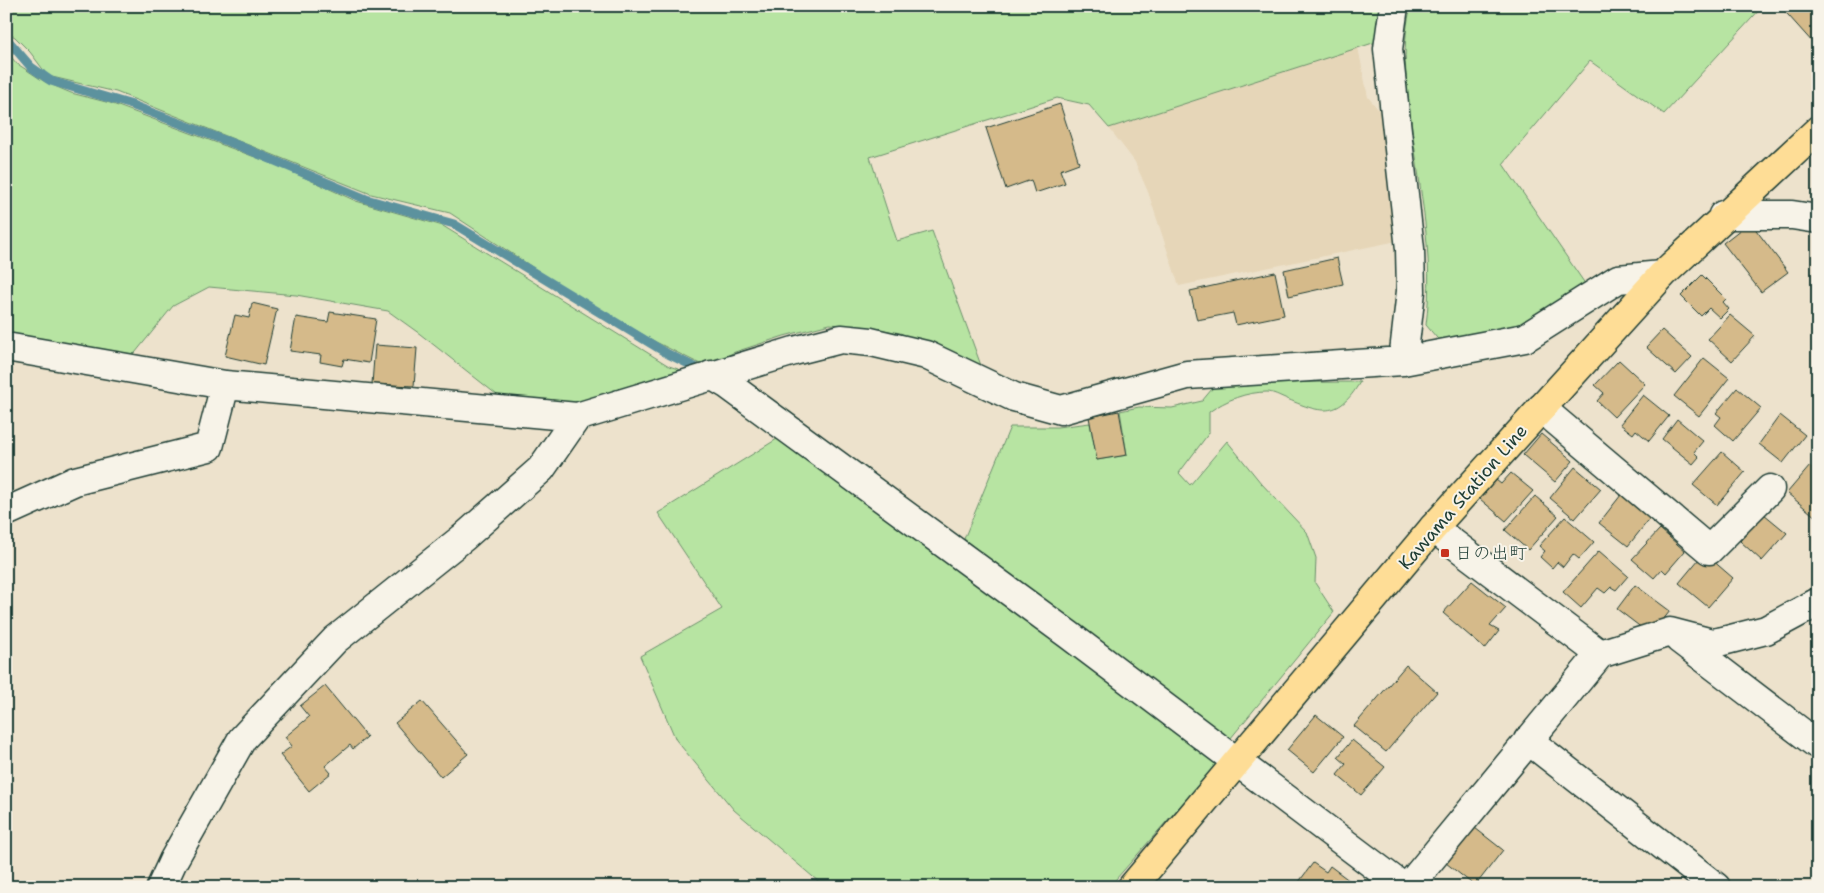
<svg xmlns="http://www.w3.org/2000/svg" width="1824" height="893" font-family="'Shantell Sans','Klee One',sans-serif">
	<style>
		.built { fill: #e6d6b8 }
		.green { fill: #b7e4a2; stroke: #6b906b }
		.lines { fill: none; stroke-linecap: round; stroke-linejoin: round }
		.stream { stroke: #5c929e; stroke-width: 9 }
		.building { fill: #d5ba8a; stroke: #1f3d34 }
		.minor-casing { stroke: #1f3d34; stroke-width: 31 }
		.major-casing { stroke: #1f3d34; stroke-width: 31 }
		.minor { stroke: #f7f3e8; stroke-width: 28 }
		.major { stroke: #fedd96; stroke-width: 28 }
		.poi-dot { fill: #c8321e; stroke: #f7f3e8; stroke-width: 2 }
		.labels { text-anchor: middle; stroke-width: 4; stroke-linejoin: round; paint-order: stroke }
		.street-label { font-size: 18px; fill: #1f3d34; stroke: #f7f3e8 }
		.poi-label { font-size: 18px; fill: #1f3d34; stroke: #f7f3e8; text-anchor: start }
	</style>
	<rect width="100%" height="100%" fill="#ede2cc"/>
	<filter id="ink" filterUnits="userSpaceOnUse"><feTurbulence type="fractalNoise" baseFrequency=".02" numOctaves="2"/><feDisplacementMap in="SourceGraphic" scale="10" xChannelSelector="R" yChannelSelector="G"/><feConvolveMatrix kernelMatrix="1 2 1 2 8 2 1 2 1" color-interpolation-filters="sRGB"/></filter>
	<g filter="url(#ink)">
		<path class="built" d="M1358,47L1368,97L1382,114L1397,241L1179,286L1148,192L1135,162L1109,128Z"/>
		<path class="green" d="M6,6H1383L1376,42L1109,128L1089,105L1057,98L870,157L897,241L932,231L983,371L900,333L867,327L830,324L784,336L735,352L704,366L656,342L578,297L450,213L371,194L116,92L48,76L30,52L15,37L6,32Z
			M1411,6H1763L1664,114L1590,61L1503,164L1588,288L1534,323L1442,344L1426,325C1435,257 1419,187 1411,120C1406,82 1401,43 1411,6Z
			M6,50L16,63L45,82L71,93L110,103L279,166L356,201L443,226L669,366L690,373L586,404L506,402L420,334L388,311L296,295L209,287L173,306L131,358L6,336Z
			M1360,382C1338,420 1320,413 1285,398C1280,396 1273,392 1267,392C1246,392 1226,400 1209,412V433L1179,473L1190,485L1227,441L1261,483L1307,532L1316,558L1315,583L1334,612L1226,744L1184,714L964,539L1010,427H1057L1090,423L1097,460L1127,455L1120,411L1139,407L1172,408L1202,401L1217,383Z
			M785,434L1223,757L1109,887H827L819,882L734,810L676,740L640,656L722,609L658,513Z"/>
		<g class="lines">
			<path class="stream" d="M6,38L31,67L51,81L129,104L237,145L366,199L454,224L668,354L705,372"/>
		</g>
		<path class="building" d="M1780,6H1818V40L1814,44Z
			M1060,104L1079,163L1060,170L1065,183L1035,193L1031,180L1006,189L986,128Z
			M1750,222L1788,272L1761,292L1723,243Z
			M1337,258L1343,284L1289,296L1284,270Z
			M1275,272L1284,315L1236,325L1233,313L1197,320L1190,291Z
			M1702,275L1726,299L1723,302L1729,309L1720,318L1709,308L1701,316L1681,296Z
			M252,303L277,309L264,365L225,356L235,315L249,318Z
			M330,312L376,319L369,363L344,359L342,366L320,362L321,355L290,351L296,317L328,322Z
			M1730,315L1755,336L1732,361L1708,339Z
			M1662,330L1692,357L1676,374L1646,347Z
			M375,345L417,348L414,386L372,384Z
			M1704,358L1729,378L1699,416L1674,396Z
			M1619,360L1645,384L1614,417L1597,401L1604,393L1595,385Z
			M1737,388L1761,408L1733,441L1715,425L1721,417L1716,413Z
			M1643,395L1669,416L1649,441L1636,430L1633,434L1620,424Z
			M1119,411L1127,455L1097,460L1089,417Z
			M1780,415L1805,435L1783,463L1759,444Z
			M1677,419L1703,441L1694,452L1699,457L1693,464L1662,439Z
			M1541,434L1573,461L1555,482L1523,455Z
			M1722,452L1745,472L1717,505L1693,485Z
			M1810,466L1818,473L1817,518L1787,493Z
			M1575,467L1601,489L1575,519L1550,498Z
			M1511,473L1533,491L1506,521L1480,499L1496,480L1501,484Z
			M1621,495L1651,517L1628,546L1599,523Z
			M1535,496L1558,516L1528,550L1505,530Z
			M1764,514L1787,533L1762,561L1740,541Z
			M1565,517L1594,542L1579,559L1573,554L1563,567L1557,562L1552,568L1540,557L1545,551L1539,546Z
			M1660,529L1685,551L1666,573L1662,569L1654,578L1632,559Z
			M1599,551L1628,576L1616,590L1611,587L1605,593L1598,588L1581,608L1563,592Z
			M1704,553L1733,578L1708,607L1679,583Z
			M1472,581L1506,608L1490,626L1499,631L1485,649L1443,613Z
			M1635,585L1670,611L1651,635L1617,609Z
			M1406,665L1437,692L1386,752L1354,726Z
			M325,686L367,737L353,749L350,745L325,766L331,773L309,791L280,755L292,746L285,737L309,717L300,706Z
			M422,701L468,754L441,777L395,723Z
			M1316,715L1343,737L1314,772L1287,750Z
			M1352,740L1385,767L1361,795L1337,775L1346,764L1338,757Z
			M1475,828L1503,850L1475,886L1446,863Z
			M1313,863L1326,872L1330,866L1354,884L1351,887H1303L1298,883Z"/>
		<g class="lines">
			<defs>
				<path id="minor" d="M1394,6L1388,49L1410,249L1411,291L1403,361
					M1723,215H1792L1818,219
					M6,347L225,385L577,417L794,351L841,339L871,342L926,355L1014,397L1061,410L1187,375L1403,361L1525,338L1618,279L1662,275
					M711,375L728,385L1069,635L1403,887
					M1541,408L1709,550L1770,489
					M6,512L75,481L209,447L225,385
					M1433,528L1600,654
					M1679,639L1818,745
					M1528,740L1716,887
					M161,887L173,861L242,739L335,640L464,537L541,469L577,417
					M1408,887L1600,654L1670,632L1712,643L1723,641L1766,630L1818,602"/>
				<path id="major" d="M1132,887L1433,528L1662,275L1818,130"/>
			</defs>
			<use href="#minor" class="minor-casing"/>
			<use href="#major" class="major-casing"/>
			<use href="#minor" class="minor"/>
			<use href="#major" class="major"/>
		</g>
	</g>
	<rect class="poi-dot" x="1440" y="548" width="10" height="10" rx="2.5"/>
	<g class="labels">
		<g class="street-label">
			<text transform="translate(1463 497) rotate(-49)" y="6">Kawama Station Line</text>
		</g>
		<g class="poi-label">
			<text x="1455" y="559">日の出町</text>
		</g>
	</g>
	<rect width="1824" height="893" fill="none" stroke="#f7f3e8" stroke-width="25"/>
	<rect x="12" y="12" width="1799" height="868" fill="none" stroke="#1f3d34" stroke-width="2" filter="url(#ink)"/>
</svg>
